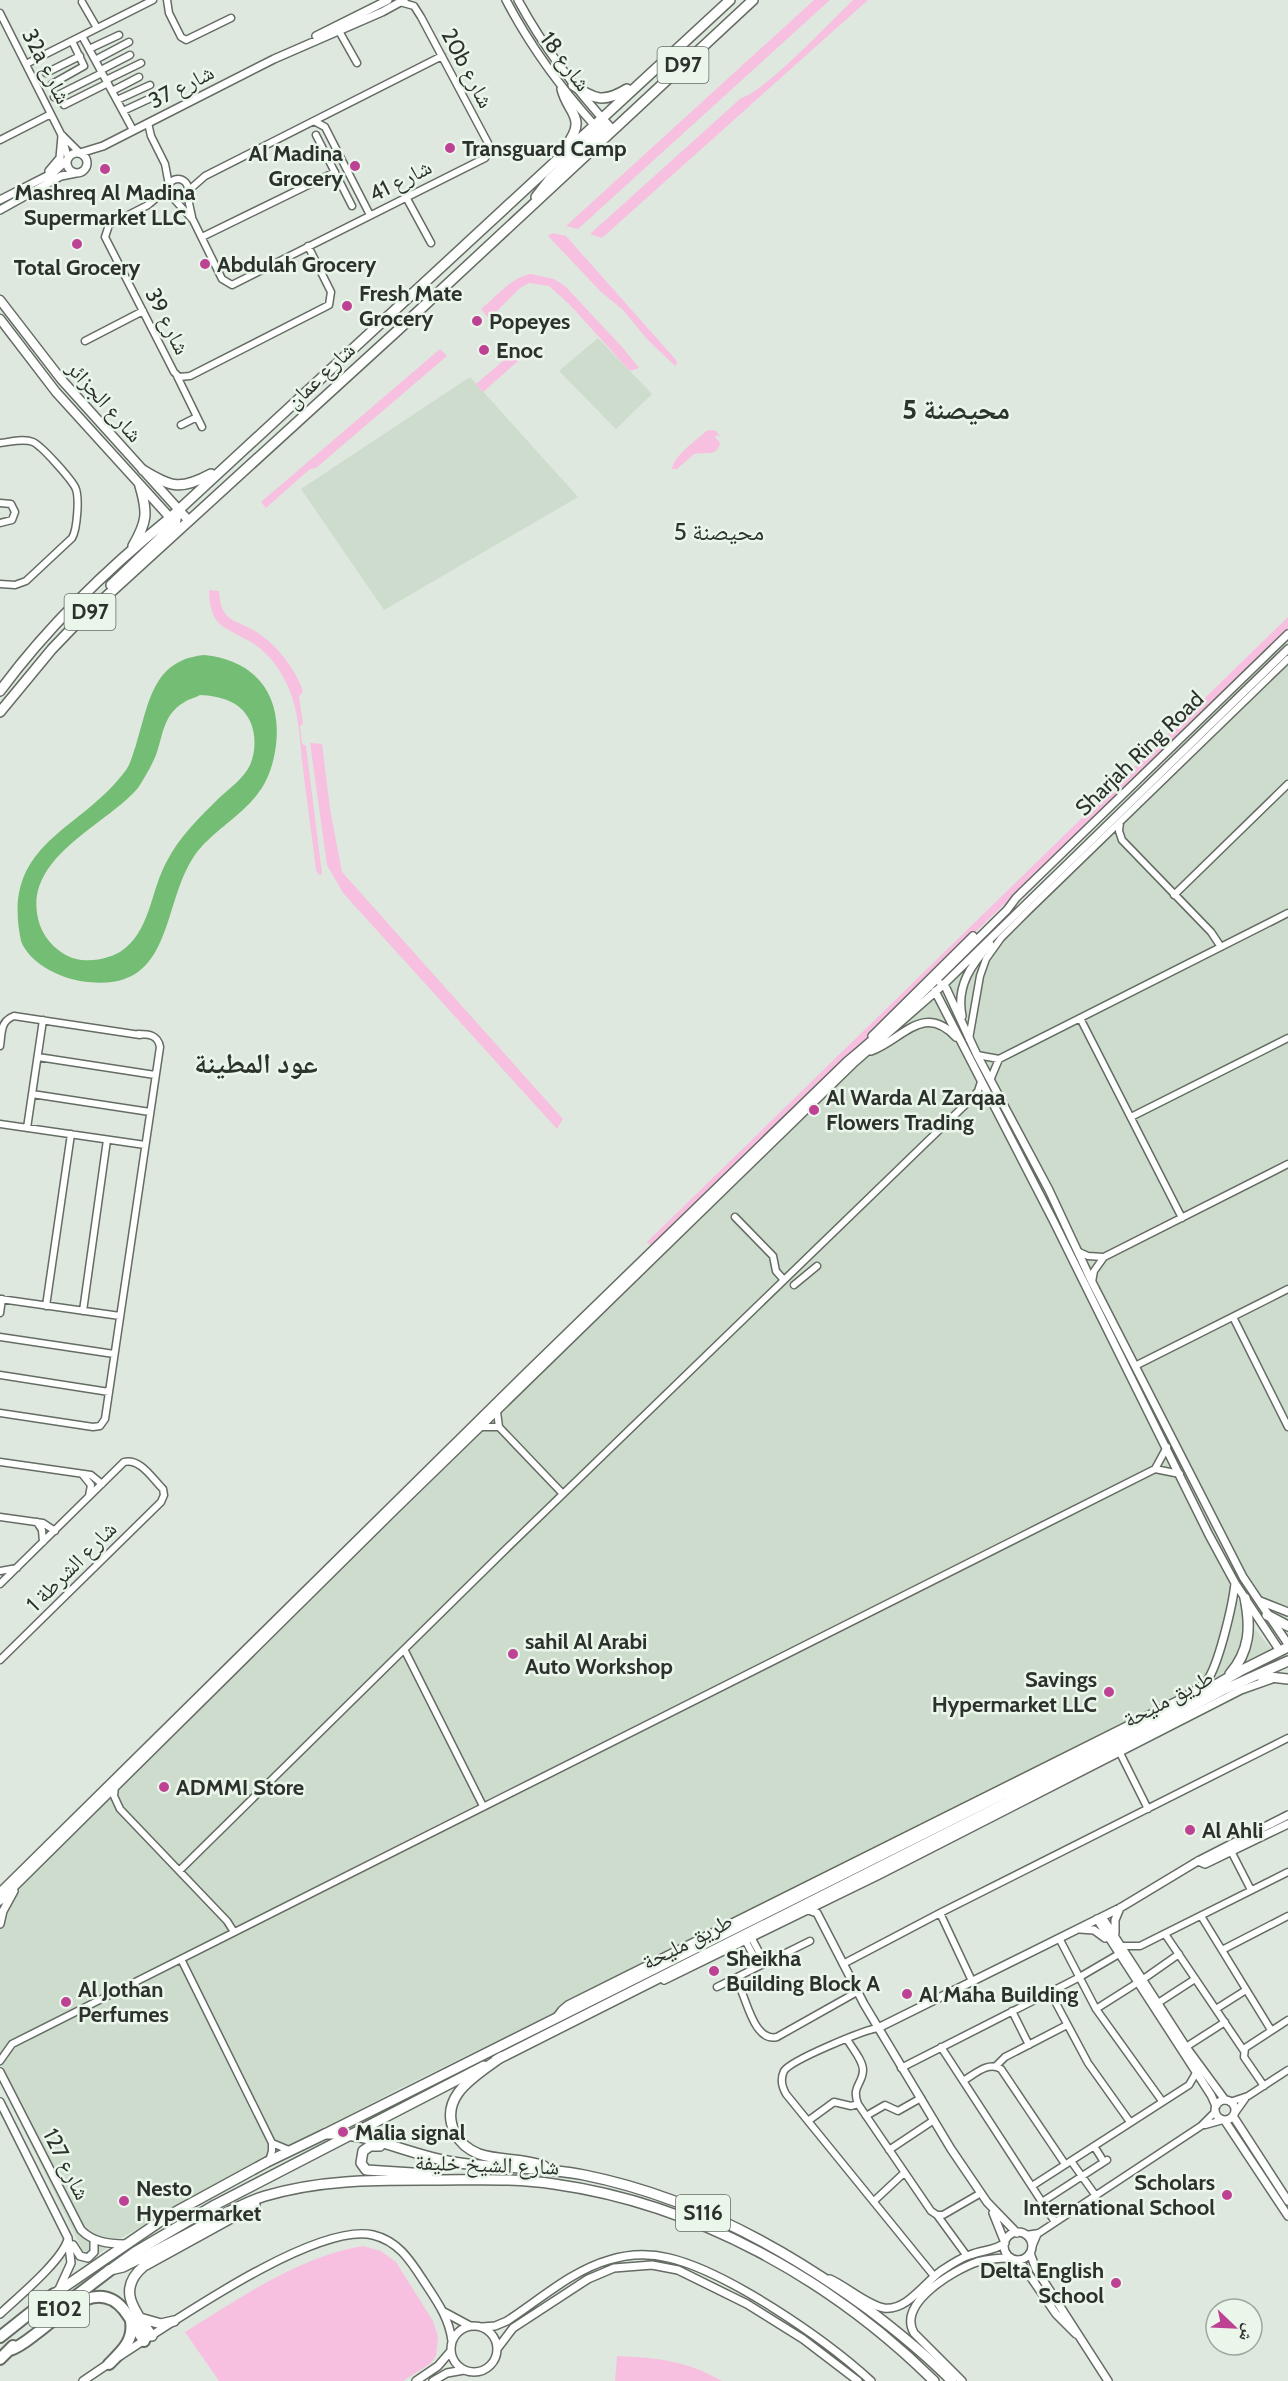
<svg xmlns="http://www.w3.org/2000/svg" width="1288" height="2381" font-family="Cabin,'Noto Naskh Arabic',sans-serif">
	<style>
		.built { fill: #cddccc }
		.green { fill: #f8c0e0 }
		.water { fill: #74bd74; fill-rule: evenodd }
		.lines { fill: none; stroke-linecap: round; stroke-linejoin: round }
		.minor-casing { stroke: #646c63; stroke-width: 9 }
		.tertiary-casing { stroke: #646c63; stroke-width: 10 }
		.secondary-casing { stroke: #646c63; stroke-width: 11 }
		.primary-casing { stroke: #646c63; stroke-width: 12 }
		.trunk-casing { stroke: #646c63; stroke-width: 12 }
		.motorway-casing { stroke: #646c63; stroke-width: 14 }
		.minor { stroke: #fff; stroke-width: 6 }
		.tertiary { stroke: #fff; stroke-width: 7 }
		.secondary { stroke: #fff; stroke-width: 8 }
		.primary { stroke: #fff; stroke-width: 9 }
		.trunk { stroke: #fff; stroke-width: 9 }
		.motorway { stroke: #fff; stroke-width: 10 }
		.poi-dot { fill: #be4293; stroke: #ebf6eb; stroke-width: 2 }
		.labels { text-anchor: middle; stroke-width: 5; stroke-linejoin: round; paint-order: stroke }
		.shield { fill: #ebf6eb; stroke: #666c66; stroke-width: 1.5 }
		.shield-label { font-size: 21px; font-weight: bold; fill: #2d312d }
		.street-label { font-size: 22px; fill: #2d312d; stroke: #ebf6eb }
		.poi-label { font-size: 22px; font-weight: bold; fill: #2d312d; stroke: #ebf6eb; text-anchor: start }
		.neighbourhood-label { font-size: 24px; fill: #2c342c; stroke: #ebf6eb }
		.district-label { font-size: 28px; font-weight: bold; fill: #2c342c; stroke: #ebf6eb }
	</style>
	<rect width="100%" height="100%" fill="#dee8de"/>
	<path class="built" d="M598,338L652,394L616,429L559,371Z
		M470,377L578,497L384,610L301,489Z
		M1288,640V1654L1228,1561L966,1042L1247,1619L1273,1651L839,1874L398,2089L124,2236L88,2261L0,2082V1906Z"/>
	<path class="green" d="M814,0H830L578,229L566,226Z
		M853,0H868L602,238L590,234L741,98C766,91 831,21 853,0Z
		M553,233L566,236L676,360L677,364L675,366L647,339L622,309L601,292L548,236Z
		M531,274L554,279L565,286L623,348L639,368L630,371L569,304L549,286L529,283L520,288L489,319L481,309C496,297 511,277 531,274Z
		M440,349L447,356L316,468L310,469L266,508L261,502Z
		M517,349L525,355L483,392L476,384Z
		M711,430L716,431L721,437L717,435L715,437L720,443C717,458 705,451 694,454L677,469H672C674,455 696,441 706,431Z
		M209,590L219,591C221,626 238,618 261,635C279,648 296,670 303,691L299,697L303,724L300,726L302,744L306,746L322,874L319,875L316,870C312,836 307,803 303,769C299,736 300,705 282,675C275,662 264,650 251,642C223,626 210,627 209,590Z
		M1288,617V628L652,1247L647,1242Z
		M310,743L322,744L330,809L342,872L563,1119L557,1129L343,893L327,865Z
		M363,2246L381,2251L396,2262L433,2321L438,2337L436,2356L431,2363L403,2381H219L185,2332C241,2298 297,2257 363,2246Z
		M617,2356C658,2358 685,2360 722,2381H615Z"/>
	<path class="water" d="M204,655C255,660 282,694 276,745C274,761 269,779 259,792C242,816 215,829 197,852C160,901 176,992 88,982C64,980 30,965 21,941C0,842 81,832 126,770C131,763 133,753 136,745C149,704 152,660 204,655ZM200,695C220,696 241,701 250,721C256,734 256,751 250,765C244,778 230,788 219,798C201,816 179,837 167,861C150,891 151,932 120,952C104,961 80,964 64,954C49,945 39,930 37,913C29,855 106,825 138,788C145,777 151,767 156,755C163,736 163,715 183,703C188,699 195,698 200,695Z"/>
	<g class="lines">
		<defs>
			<path id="minor" d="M167,0L169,13L181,37L186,40L231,18
				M82,2L97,28
				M0,13L62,136L68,158
				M339,31L357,63
				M82,36L133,130
				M89,49L119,35
				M95,60L129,42
				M26,64L153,0
				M101,70L130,55
				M46,73L80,56
				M106,80L141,63
				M52,84L84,66L72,41
				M112,91L139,77
				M54,97L102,73
				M117,100L150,85
				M64,105L108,83
				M123,111L151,98
				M314,121L325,127L370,215
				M148,123L151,136L165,164L169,185
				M316,135L352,206
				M63,136L80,153
				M0,140L51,114
				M168 189a10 10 0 1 1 20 0a10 10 0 1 1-20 0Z
				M168,188L148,205L109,225L105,237L174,372L179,377L190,376L329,305L331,292L308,246
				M188,191L205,176L442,56
				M187,194L192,217
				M406,197L431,243
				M174,199L193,220L222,279L232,285L485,158L489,151L488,143L421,17L414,6L400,2
				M202,237L335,172
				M85,341L143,311
				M177,376L202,427
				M181,425L197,417
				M0,443C10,442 24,438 33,442C42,446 70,478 75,487C80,496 77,530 72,538L26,581L15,585L0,584
				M0,503L11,504L15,512L12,520L0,523
				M1120,822L1119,831L1122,840L1211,932L1221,947
				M1174,895L1288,784
				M1080,1018L1182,1218
				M969,1039L980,976L986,959L1001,938L1029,910L1288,659
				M0,1046C2,1033 0,1021 14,1016L140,1035
				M977,1055L999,1059L1288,913
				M38,1057L155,1075
				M991,1078L999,1059
				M32,1094L150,1112
				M973,1100L980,1096L990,1099
				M1131,1117L1288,1038
				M0,1124L145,1145
				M27,1128L43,1020
				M735,1217L773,1256L776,1271L784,1280
				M1079,1252L1088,1256L1103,1257
				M1092,1282L1094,1271L1104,1257L1288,1164
				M794,1285L817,1266
				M0,1299L120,1316
				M46,1306L71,1134
				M83,1311L107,1140
				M0,1313L2,1299
				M1233,1317L1288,1427
				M0,1337L114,1354
				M1135,1366L1288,1289
				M0,1375L109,1392
				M497,1412L499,1427L563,1494
				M0,1413L93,1427L100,1426L105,1419L160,1047C158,1035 149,1034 138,1034
				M481,1427H499
				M0,1462L91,1475L102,1484
				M1155,1469L1180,1474
				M82,1474L91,1485L89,1496
				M0,1517L43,1523L55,1531
				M37,1522L42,1530L43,1542
				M0,1571L17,1568
				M0,1584L124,1462C140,1458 152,1478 163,1489L164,1495L161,1502L0,1660
				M405,1651L483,1806
				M1120,1753L1148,1809
				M115,1786L114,1796L120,1809L227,1921L234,1932
				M1231,1851L1251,1890
				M180,1870L502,1553L967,1103L978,1091L981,1082
				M940,1913L972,1981
				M1201,1916L1271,2030
				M1165,1934L1244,2051
				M751,1937L765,1963
				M1059,1938L1096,2009L1162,2101
				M745,1940L759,1966
				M1121,1946H1140L1288,1872
				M1222,1950L1288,1916
				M181,1959L272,2143V2151L269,2161
				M843,1964L940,1913L1288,1738
				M1142,1980L1179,1954
				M717,1987L810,1941
				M741,1990C748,2006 756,2042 777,2037L857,1992
				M1050,1992L1088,2063L1130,2122
				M1158,2003L1195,1979
				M1096,2009L1137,1983
				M1216,2009L1246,1990
				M1012,2011L1029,2045
				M878,2028C864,2030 791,2060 784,2071C780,2079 782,2087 786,2094L934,2276
				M847,2039C851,2047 863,2060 863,2070C863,2084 851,2086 858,2104L931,2211L937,2215H943L981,2193
				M941,2047L1055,2222
				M1186,2047L1225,2022
				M0,2061L12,2044L1155,1469L1167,1447
				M996,2066L1005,2057L1067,2025
				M901,2068L1078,1978L1119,1954
				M963,2081C975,2074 988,2061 1001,2069L1065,2164
				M1264,2086L1244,2057L1245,2048L1288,2020
				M1230,2102L1248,2096L1288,2070
				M1235,2113L1245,2099
				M866,2116L885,2105L898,2111L921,2098
				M808,2121L834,2102L851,2106L858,2104
				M1205,2125L1223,2120
				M272,2143L291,2151
				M1094,2146L1104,2162
				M889,2150L934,2120
				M1071,2161L1096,2196
				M1032,2186L1189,2085L1196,2073
				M874,2201L904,2173
				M1042,2202L1107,2160
				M937,2215L967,2256
				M1026,2235L1039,2233L1201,2126L1215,2112
				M1032,2247L1038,2233"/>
			<path id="tertiary" d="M506,0C531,48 560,87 596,127
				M518,0C544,48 576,90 613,130
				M316,36L388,0
				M67 163a10 10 0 1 1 20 0a10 10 0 1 1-20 0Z
				M80,153L103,146L274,59L382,12L404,0
				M49,171L60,158L62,136
				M0,200L53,173L67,160
				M0,210L61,176L76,173
				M941,984L946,988L977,1055L1049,1190L1092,1282L1243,1577L1288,1644
				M935,991L1054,1222L1209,1535L1235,1583L1280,1651
				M962,1016C956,986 971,965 990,944
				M872,1036L973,936
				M871,1051C902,1040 923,1002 956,1037
				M1260,1601L1288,1612
				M1198,1861L1205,1864L1288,1824
				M0,1892L529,1370L847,1061C904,1014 955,961 1007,910L1016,898L1288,634
				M0,1901L395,1510L855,1062L943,985L1288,649
				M806,1909L817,1913L864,2004L951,2149L987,2202L1017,2233
				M1102,1917L1186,2047L1225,2100
				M1097,1919L1211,2095L1216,2106
				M0,1924L3,1911L14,1891
				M1080,1929L1094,1930L1105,1938
				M1115,1933V1920L1120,1908
				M664,1980L879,1875L1241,1690L1272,1679
				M556,2018L562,2010L568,2005L1181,1699C1189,1694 1199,1689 1205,1683C1218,1670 1233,1603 1235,1583
				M878,2028L1120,1908L1198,1861L1288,1815
				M0,2072L81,2230C93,2242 108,2244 125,2244
				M1215 2110a10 10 0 1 1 20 0a10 10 0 1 1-20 0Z
				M0,2102L68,2238L71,2263L60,2287
				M1233,2116L1288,2201
				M1225,2121L1288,2216
				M1004 2246a14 14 0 1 1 28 0a14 14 0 1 1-28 0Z
				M73,2245L80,2256L88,2258L94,2252V2240
				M1030,2253L1036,2269L1108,2381
				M1019,2260L1056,2314L1076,2334
				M830,2279C846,2286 867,2305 884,2308C907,2311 924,2283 941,2271C950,2265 960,2258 970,2255C982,2250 994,2251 1005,2243L993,2213
				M444,2312L470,2326
				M0,2314C17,2298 63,2260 68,2239
				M451 2349a23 23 0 1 1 46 0a23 23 0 1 1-46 0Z
				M482,2327L495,2326L507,2321C539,2300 573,2270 609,2260C628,2254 649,2253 669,2258C728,2272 825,2339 871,2381
				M497,2349L513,2328L588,2279L614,2268L652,2265L678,2270L747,2304L803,2339L858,2381
				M120,2356C172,2323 315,2222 373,2235C398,2241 410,2260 423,2280C436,2300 449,2317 452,2341
				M83,2381L111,2362
				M416,2381L438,2366L450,2352
				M433,2381L447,2373L464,2370
				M962,2381L914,2333C897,2303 954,2270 977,2262C988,2259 999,2258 1010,2258"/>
			<path id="secondary" d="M0,300L61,379L189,521
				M0,319L56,392L174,522"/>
			<path id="primary" d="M573,85C595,100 604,103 627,89
				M562,89C568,114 588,117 566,146
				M536,197L550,179L603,129L602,118
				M143,470C172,488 181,490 211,474
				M133,546C147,522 148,513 140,486
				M111,585L175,524L178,510
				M0,691C48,626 107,569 170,518L730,0
				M0,712L52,649L76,624L397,331L753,0
				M1267,1615L1288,1626
				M1230,1674C1250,1651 1251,1627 1245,1598
				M1261,1676L1288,1679
				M496,2060L1111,1750L1221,1691L1288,1661
				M325,2134L1183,1704L1240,1671L1288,1647
				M110,2270L135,2252L215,2205L484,2066"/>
			<path id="trunk" d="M501,2057C477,2075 437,2096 455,2133C460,2143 469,2150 479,2154C500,2161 523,2158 544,2166
				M380,2146H370L363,2151L361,2163L366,2170L428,2174
				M110,2270L123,2267C149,2254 175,2241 200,2227C221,2216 242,2203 265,2196C322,2179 378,2180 436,2180C475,2180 515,2178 554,2184C697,2204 832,2280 934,2381
				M54,2294L168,2216L267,2162L325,2134C369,2132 409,2155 453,2162C496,2169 541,2166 584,2175C689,2196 784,2247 869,2310C898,2332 926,2355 952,2381
				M140,2318L161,2324L174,2321
				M152,2336C136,2312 115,2290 144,2266L255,2205"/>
			<path id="motorway" d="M72,2299L110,2270
				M0,2337L54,2294
				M10,2350C20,2347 29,2339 37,2333C60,2316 97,2276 124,2310C131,2319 138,2331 144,2341
				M0,2359L13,2346
				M109,2364C122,2351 134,2341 131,2321"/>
		</defs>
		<use href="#minor" class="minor-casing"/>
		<use href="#tertiary" class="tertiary-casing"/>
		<use href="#secondary" class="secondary-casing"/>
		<use href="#primary" class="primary-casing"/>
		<use href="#trunk" class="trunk-casing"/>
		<use href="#motorway" class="motorway-casing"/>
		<use href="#minor" class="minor"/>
		<use href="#tertiary" class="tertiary"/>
		<use href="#secondary" class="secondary"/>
		<use href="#primary" class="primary"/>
		<use href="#trunk" class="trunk"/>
		<use href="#motorway" class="motorway"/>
	</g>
	<g class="poi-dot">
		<circle cx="450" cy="148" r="6"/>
		<circle cx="355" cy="166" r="6"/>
		<circle cx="105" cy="169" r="6"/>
		<circle cx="77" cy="244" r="6"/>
		<circle cx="205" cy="264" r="6"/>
		<circle cx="347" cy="306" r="6"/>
		<circle cx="477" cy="321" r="6"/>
		<circle cx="484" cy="350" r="6"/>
		<circle cx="814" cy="1110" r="6"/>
		<circle cx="513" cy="1654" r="6"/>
		<circle cx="1109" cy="1692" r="6"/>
		<circle cx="164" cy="1787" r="6"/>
		<circle cx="1190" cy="1830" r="6"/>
		<circle cx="714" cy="1971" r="6"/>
		<circle cx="907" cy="1994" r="6"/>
		<circle cx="66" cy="2002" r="6"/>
		<circle cx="343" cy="2132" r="6"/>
		<circle cx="1227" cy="2195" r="6"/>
		<circle cx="124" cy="2201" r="6"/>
		<circle cx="1116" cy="2283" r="6"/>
	</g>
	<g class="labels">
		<g class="shield">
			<rect x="657.5" y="47" width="51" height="36" rx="4.5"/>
			<rect x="64.5" y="594" width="51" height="36" rx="4.5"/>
			<rect x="676" y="2195" width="54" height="36" rx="4.5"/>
			<rect x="29" y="2291" width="60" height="36" rx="4.5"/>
		</g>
		<g class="shield-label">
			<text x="683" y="72">D97</text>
			<text x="90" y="619">D97</text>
			<text x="703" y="2220">S116</text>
			<text x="59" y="2316">E102</text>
		</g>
		<g class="street-label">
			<text transform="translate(566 61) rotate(53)" y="8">شارع 18</text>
			<text transform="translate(47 66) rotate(63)" y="8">32a شارع</text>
			<text transform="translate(468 68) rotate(62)" y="8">20b شارع</text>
			<text transform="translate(181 86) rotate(-27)" y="8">شارع 37</text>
			<text transform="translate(400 180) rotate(-27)" y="8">شارع 41</text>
			<text transform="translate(168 321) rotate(63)" y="8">شارع 39</text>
			<text transform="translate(320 375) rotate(-43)" y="8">شارع عمان</text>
			<text transform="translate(105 401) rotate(48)" y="8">شارع الجزائر</text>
			<text transform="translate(1139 753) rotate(-44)" y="8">Sharjah Ring Road</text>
			<text transform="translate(71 1566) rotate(-45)" y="8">شارع الشرطة 1</text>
			<text transform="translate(1168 1698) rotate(-28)" y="8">طريق مليحة</text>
			<text transform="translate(687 1941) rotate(-27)" y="8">طريق مليحة</text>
			<text transform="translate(67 2164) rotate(63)" y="8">شارع 127</text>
			<text transform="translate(487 2164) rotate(2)" y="8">شارع الشيخ خليفة</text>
		</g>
		<g class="poi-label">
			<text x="462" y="156">Transguard Camp</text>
			<text x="343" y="161" text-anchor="end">Al Madina<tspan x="343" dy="25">Grocery</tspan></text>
			<text x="105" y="200" text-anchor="middle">Mashreq Al Madina<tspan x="105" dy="25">Supermarket LLC</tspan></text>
			<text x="217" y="272">Abdulah Grocery</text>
			<text x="77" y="275" text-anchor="middle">Total Grocery</text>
			<text x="359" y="301">Fresh Mate<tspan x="359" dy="25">Grocery</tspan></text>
			<text x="489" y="329">Popeyes</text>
			<text x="496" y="358">Enoc</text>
			<text x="826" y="1105">Al Warda Al Zarqaa<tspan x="826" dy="25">Flowers Trading</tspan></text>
			<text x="525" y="1649">sahil Al Arabi<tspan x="525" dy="25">Auto Workshop</tspan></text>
			<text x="1097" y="1687" text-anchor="end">Savings<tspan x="1097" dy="25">Hypermarket LLC</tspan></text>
			<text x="176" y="1795">ADMMI Store</text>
			<text x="1202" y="1838">Al Ahli</text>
			<text x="726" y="1966">Sheikha<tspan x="726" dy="25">Building Block A</tspan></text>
			<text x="78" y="1997">Al Jothan<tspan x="78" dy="25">Perfumes</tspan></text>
			<text x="919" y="2002">Al Maha Building</text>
			<text x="355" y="2140">Malia signal</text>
			<text x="1215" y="2190" text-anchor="end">Scholars<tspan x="1215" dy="25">International School</tspan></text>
			<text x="136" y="2196">Nesto<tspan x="136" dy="25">Hypermarket</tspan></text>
			<text x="1104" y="2278" text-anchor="end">Delta English<tspan x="1104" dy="25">School</tspan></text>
		</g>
		<g class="neighbourhood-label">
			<text x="719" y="540">محيصنة 5</text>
		</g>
		<g class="district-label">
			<text x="956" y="419">محيصنة 5</text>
			<text x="256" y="1073">عود المطينة</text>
		</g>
	</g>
	<g transform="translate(1234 2327) rotate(113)"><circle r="28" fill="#ebf6eb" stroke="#9fa79f" stroke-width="1.5"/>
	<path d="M0-4.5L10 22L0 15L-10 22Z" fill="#be4293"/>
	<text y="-9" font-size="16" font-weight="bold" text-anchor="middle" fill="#2d312d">ش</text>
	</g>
</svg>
